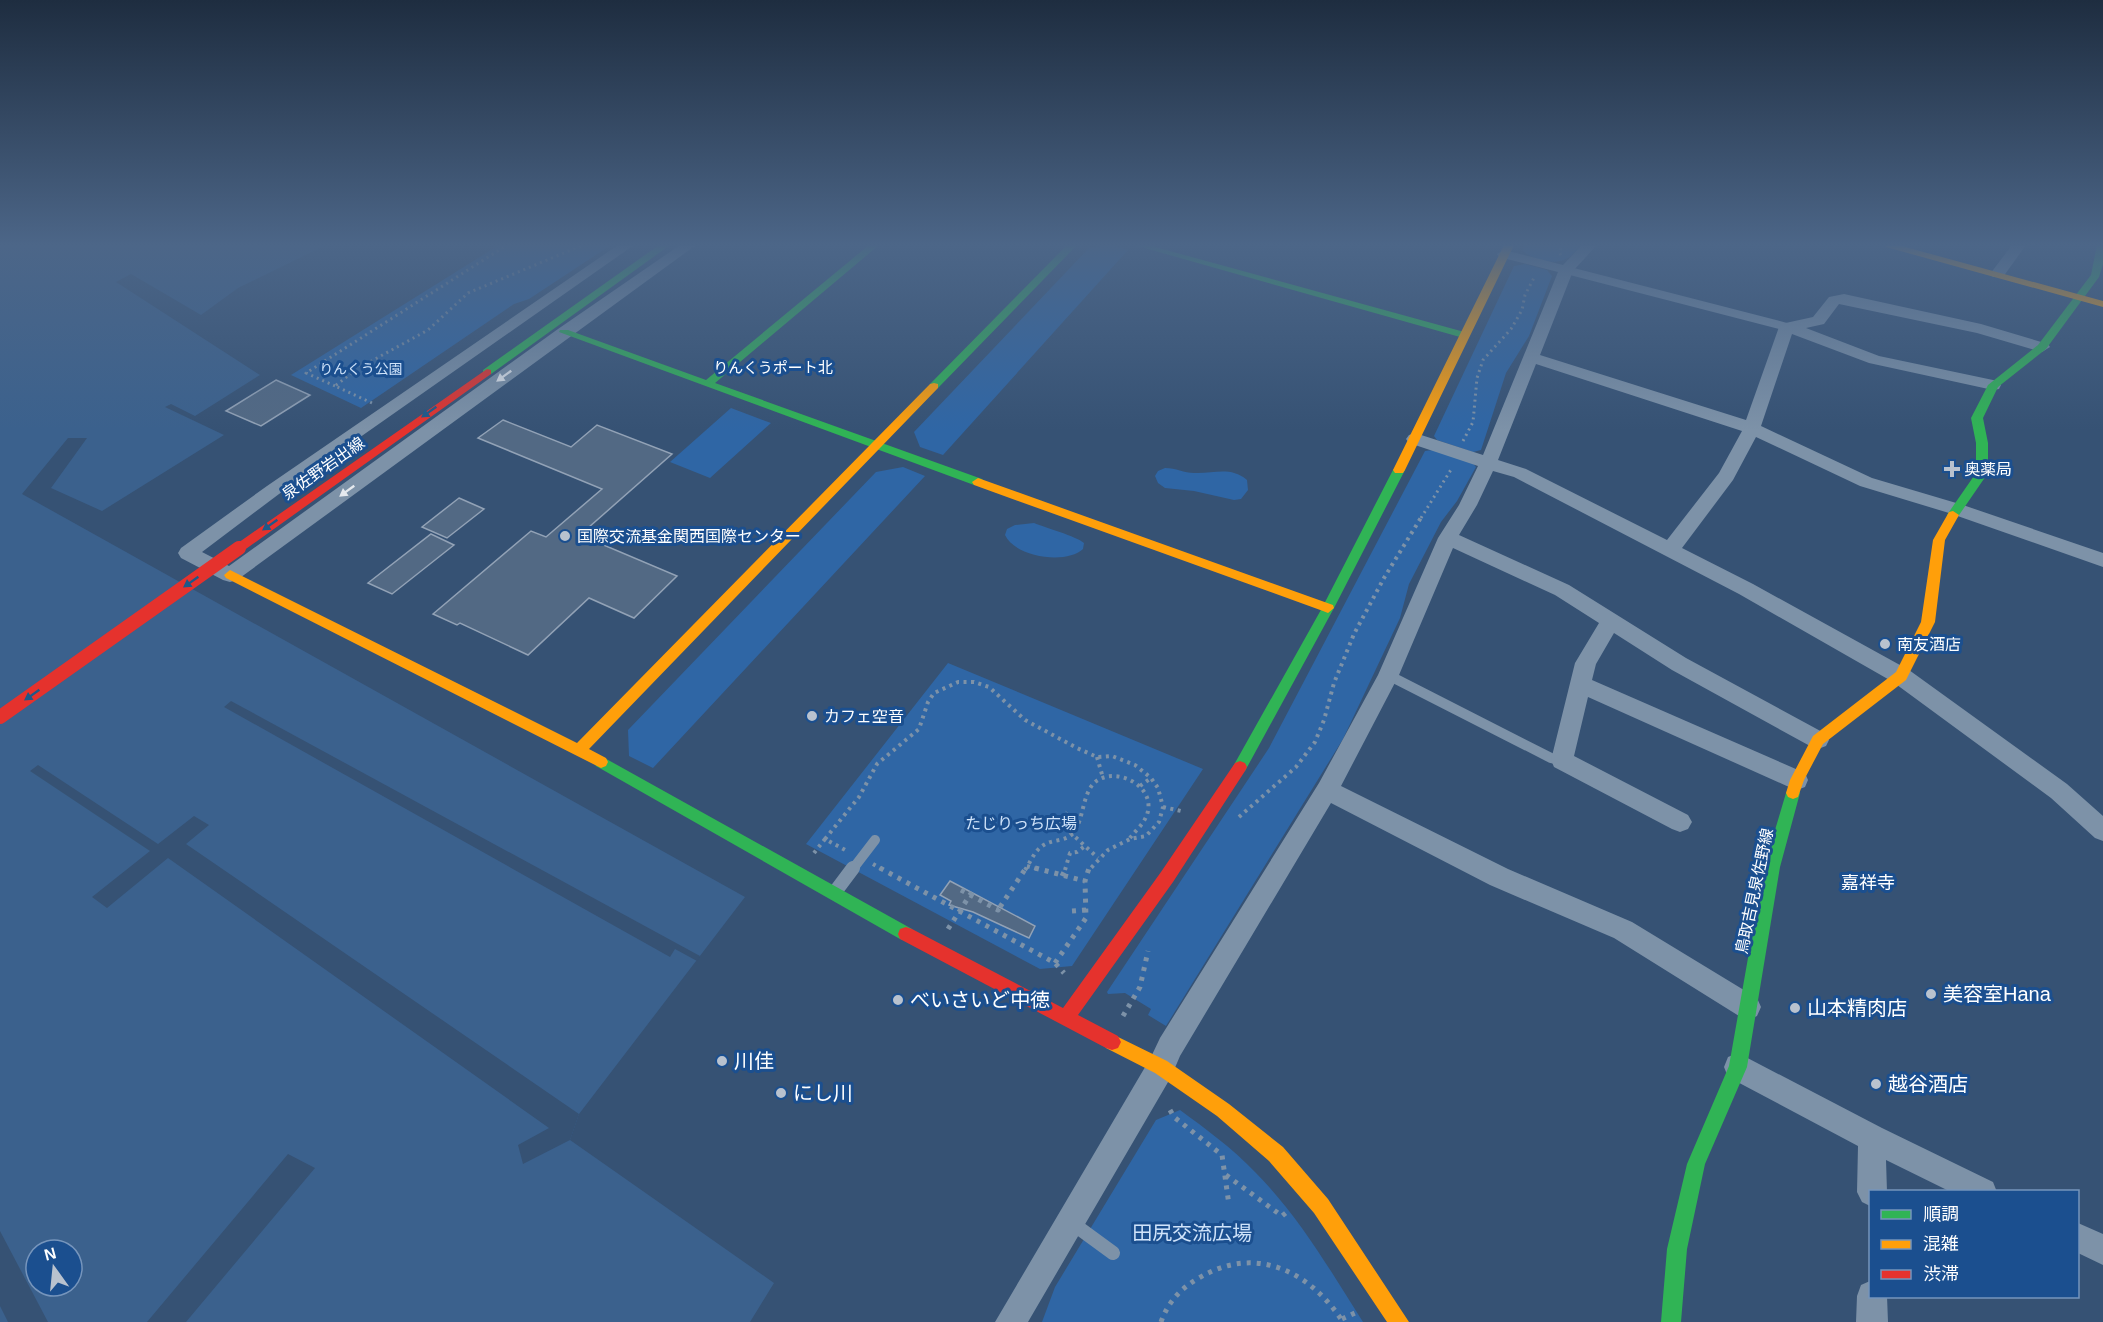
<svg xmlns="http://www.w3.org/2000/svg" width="2103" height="1322" font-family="Arial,'Noto Sans JP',sans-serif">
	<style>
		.green { fill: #2f66a5 }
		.water { fill: #3b618d; fill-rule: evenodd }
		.pier { fill: #365274 }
		.building { fill: #526984; stroke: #92a2b6; stroke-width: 1.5 }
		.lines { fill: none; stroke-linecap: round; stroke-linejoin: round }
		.path-far2 { stroke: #7d92a8; stroke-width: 3; stroke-dasharray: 2 4; stroke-linecap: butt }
		.path-far1 { stroke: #7d92a8; stroke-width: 4; stroke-dasharray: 3 4.5; stroke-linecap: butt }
		.path { stroke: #7d92a8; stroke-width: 5; stroke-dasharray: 4 6; stroke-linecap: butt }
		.lane-far2 { stroke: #7d92a8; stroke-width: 8 }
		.lane-far1 { stroke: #7d92a8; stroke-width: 10 }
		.lane { stroke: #7d92a8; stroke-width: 14 }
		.street { fill: #7d92a8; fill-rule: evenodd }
		.fast { fill: #30b455; fill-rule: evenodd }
		.slow { fill: #ff9f0a; fill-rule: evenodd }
		.jam { fill: #e5322d; fill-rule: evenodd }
		.path-bridge { stroke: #7d92a8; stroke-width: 5; stroke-dasharray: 4 6; stroke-linecap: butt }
		.jam-bridge { stroke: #e5322d; stroke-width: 14 }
		.oneway { fill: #e5e9ee }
		.oneway2 { fill: #1d5989 }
		.poi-dot { fill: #b9c2ce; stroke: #1b4f8f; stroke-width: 2 }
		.labels { text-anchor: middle; stroke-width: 6; stroke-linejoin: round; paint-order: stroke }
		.far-park-label { font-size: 14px; fill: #cfe3fa; stroke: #1b4f8f }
		.far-neighbourhood-label { font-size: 15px; fill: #fff; stroke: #1b4f8f }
		.street-label { font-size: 16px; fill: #fff; stroke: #1b4f8f }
		.poi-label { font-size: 16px; fill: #fff; stroke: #1b4f8f; text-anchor: start }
		.park-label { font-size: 16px; fill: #cfe3fa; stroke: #1b4f8f }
		.neighbourhood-label { font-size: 18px; fill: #fff; stroke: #1b4f8f }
		.near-poi-label { font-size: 20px; fill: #fff; stroke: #1b4f8f; text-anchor: start }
		.near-park-label { font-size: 20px; fill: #cfe3fa; stroke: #1b4f8f }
	</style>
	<rect width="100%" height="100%" fill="#365274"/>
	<path class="green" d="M499,245H611L529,299L514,304L361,408L291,375Z
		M1111,245L1128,250L943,455L920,447L914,432L1089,248Z
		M1525,245H1579C1570,268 1538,265 1522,250Z
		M1525,264L1547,270L1552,276L1529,336L1506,373L1481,450L1473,452L1437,440L1434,436L1514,266Z
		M731,408L771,423L710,478L670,462Z
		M1433,450L1471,461L1476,467L1457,501L1441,522L1409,584L1400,618L1343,739L1166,1026L1148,1015L1151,1009L1125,993L1108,994L1107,992L1269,748L1425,451Z
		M903,467L925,476L653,768L629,756L628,730L876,472Z
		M1165,468C1176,468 1184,473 1194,473C1214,474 1230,466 1247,480L1248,490L1241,499L1234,500L1194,491L1165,488L1158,483L1155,476L1158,471Z
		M1034,523C1046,528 1076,536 1084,543L1083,549C1066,565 1015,557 1005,535L1007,529L1015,525Z
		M948,663L1203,769L1072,966L1040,969L806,844Z
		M1180,1110C1206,1129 1232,1148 1255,1172C1299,1216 1330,1270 1363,1322H1042L1055,1287L1156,1120Z"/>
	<path class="water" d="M0,245H326L238,288L201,315L131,274L116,282L260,375L195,416L171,404L165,407L224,435L102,511L51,488L87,438H68L22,494L745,897L579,1114L570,1140L774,1283L750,1322H0ZM36,1250H72V1286H36Z"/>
	<path class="pier" d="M231,701L700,956L697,961L675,949L670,957L224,707Z
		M38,765L158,844L194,816L209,825L186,844L579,1114L570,1140L523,1164L518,1145L549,1128L168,858L107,908L92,897L150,851L30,771Z
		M288,1154L315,1168L186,1322H147Z
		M0,1231L48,1322H8L0,1306Z"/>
	<path class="building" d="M276,380L310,395L261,426L226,411Z
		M503,420L571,447L597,425L672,454L580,535L677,576L634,618L589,598L528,655L460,623L457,625L433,614L531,531L546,537L602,489L478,438Z
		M459,498L484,509L447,538L422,527Z
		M431,534L454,545L392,594L368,583Z
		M950,881L1035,926L1029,938L973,912L949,905L951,901L940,895Z"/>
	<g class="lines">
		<path class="path-far2" d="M1561,255L1559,252L1562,245
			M335,386L306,373L507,245
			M372,403L335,386L357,369L428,330L468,293L583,245
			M1463,441L1473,422L1477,378L1483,360L1511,329L1522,310L1525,295L1535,276
			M1421,518L1452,468"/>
		<path class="path-far1" d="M1097,757L1103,778
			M1140,786L1151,778
			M1163,807L1181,811
			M1239,817L1296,767L1315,742L1324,720L1334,683L1354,634L1384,578L1422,516
			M1059,822L1098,858
			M1058,832L1059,822L1067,812
			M825,839L859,797L877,764L919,729L928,702L934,693L958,682H974L989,687L1025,720L1077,748L1097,757L1112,756L1135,765L1151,778L1158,788L1163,807L1159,822L1146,836L1130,839L1108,850L1089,870
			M814,853L825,839L847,851
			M873,864L883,870
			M1027,866L1041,870
			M1025,870C1030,863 1034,852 1041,847C1051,838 1066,843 1074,832C1085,817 1082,787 1100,779C1120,769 1153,786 1148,811C1146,822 1136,830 1130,838
			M1065,870L1070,853L1077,852L1085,846"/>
		<path class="path" d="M880,868L1055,963L1064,973
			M1035,868L1085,881
			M1062,876L1066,868
			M1000,907L1026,868
			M1072,911L1086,910
			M948,929L972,892
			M1055,963L1086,918L1085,881L1089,868
			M1123,1016L1140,987L1148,951
			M1170,1110L1174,1117L1222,1155L1229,1205
			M1226,1175L1282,1216L1287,1212
			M1342,1319L1355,1313
			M1161,1322C1168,1302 1181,1288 1199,1278C1255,1244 1310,1271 1343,1322"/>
		<path class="lane-far2" d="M1566,270L1787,327"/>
		<path class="lane-far1" d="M1388,675L1551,758L1562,760
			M852,870L875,840"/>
		<path class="lane" d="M835,892L853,868
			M1072,1223L1113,1253"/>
		<path class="street" d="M618,245H634L279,494L202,552L229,566L558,329L680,245H696L237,580L230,582L223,580L181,558L178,553L181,548L267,486Z
			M1582,245H1597L1573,271L1540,355L1746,420L1779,327L1781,324L1813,317L1829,297L1844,294L1981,324L2048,344L2050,347L2042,352L1977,333L1839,304L1824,324L1806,328L1879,356L1993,380L1999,381L2001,385L1999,389L1993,390L1869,363L1792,334L1761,426L1872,478L1963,505L2103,553V567L1949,513L1860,486L1756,437L1733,480L1682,548L1753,584L1909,670L2067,784L2103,816V841L2095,838L2051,798L1893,682L1739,594L1514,477L1493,471L1477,505L1459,535L1569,585L1686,658L1826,734L1829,740L1826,746L1818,749L1810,746L1672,670L1614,633L1596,664L1592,680L1805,773L1808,780L1805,787L1797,790L1789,787L1588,697L1574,756L1688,815L1692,822L1688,829L1680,832L1672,829L1554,767L1551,760L1575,663L1599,623L1555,595L1453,548L1399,675L1341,786L1508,869L1632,922L1757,998L1761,1007L1757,1016L1748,1020L1739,1016L1614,938L1490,885L1331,803L1180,1056L1171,1077L1028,1322H995L1151,1057L1160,1038L1319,783L1378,675L1438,538L1459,505L1478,466L1409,443L1406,439L1409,435L1415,433L1483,455L1558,272L1499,257L1497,254L1504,250L1563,265ZM1536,364L1742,431L1719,473L1667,540L1526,469L1498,460Z
			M2012,245H2026L2003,277H1993L1990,274Z
			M1738,1053L1882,1128L1993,1182L1997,1192H1951L1886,1160L1887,1192H1870V1206L1862,1202L1857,1192L1858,1146L1728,1077L1724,1067L1728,1057Z
			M2078,1223L2103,1234V1265L2078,1253Z
			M1870,1281V1296H1887L1888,1322H1856L1857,1296L1861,1285Z"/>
		<path class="fast" d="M659,245H670L491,374H483V370Z
			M869,245H879L715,383L982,479L984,482L982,485H974L559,332L560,330H568L706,380Z
			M1067,245H1077L938,388H930V384Z
			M1134,245H1148L1468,333L1469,335L1464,338L1460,337Z
			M2097,245H2103V264L2099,277L2046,349L1998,387L1983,418L1988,443V473L1957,518H1949L1947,515L1949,512L1976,473V443L1971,418L1988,385L2038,345L2091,275Z
			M1399,466L1405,470L1334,608L1245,771L1240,773L1235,771L1233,767L1235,763L1322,608L1393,470Z
			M601,756L912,929L914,934L912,939L906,941L900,939L596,766L594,762L596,758Z
			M1793,787L1798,789L1800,793L1780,867L1747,1067L1705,1164L1687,1249L1681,1322H1661L1667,1249L1687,1164L1729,1066L1764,867L1786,793L1788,789Z"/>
		<path class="slow" d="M1504,245H1514L1405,470L1403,473H1395L1393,470Z
			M1885,245H1898L2103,301V307L1886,247Z
			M934,383L938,384V388L589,749L606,758L608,762L606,766L601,768L226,578L224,575L230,570L234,572L577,743L930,384Z
			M978,478L1333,605L1334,608L1328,613L1323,611L974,485L972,482Z
			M1953,511L1959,515L1945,540L1935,622L1906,680L1823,744L1804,780L1798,797L1793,799L1788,797L1786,793L1790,780L1813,736L1896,672L1921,622L1933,540L1949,512Z
			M1112,1034L1167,1061L1229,1104L1283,1147L1328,1199L1409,1322H1387L1314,1213L1269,1161L1217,1116L1155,1073L1106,1048L1103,1042L1106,1036Z"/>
		<path class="jam" d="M487,369L491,370V374L243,551H235L233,548L235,545Z
			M1240,761L1245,763L1247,767L1245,771L1173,882L1078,1015L1118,1036L1121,1042L1118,1048L1112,1050L1106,1048L900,939L898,934L900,929L906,927L912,929L1063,1008L1161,872L1235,763Z"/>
		<path class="path-bridge" d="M961,890L998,910L1000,907"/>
		<path class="jam-bridge" d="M0,717L239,548"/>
	</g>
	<defs><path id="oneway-solid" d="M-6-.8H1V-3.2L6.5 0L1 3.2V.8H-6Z" transform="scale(1.5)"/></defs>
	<g class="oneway">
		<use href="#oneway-solid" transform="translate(504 376) rotate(144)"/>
		<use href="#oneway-solid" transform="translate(347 491) rotate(144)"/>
	</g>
	<g class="oneway2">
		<use href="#oneway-solid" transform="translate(429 412) rotate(145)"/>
		<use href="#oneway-solid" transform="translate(270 525) rotate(145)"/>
		<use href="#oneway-solid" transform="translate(191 582) rotate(145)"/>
		<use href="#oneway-solid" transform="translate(32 695) rotate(145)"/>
	</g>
	<linearGradient id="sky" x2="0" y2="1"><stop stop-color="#1e2d40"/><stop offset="0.57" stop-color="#4c6688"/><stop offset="1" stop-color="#4c6688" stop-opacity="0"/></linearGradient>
	<rect width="2103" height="430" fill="url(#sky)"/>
	<g class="poi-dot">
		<path d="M1949 460h6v6h6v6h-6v6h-6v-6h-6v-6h6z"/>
		<circle cx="565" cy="536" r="6"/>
		<circle cx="1885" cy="644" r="6"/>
		<circle cx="812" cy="716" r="6"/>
		<circle cx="1931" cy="994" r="6"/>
		<circle cx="898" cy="1000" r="6"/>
		<circle cx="1795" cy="1008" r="6"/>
		<circle cx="722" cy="1061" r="6"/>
		<circle cx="1876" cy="1084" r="6"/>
		<circle cx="781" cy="1093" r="6"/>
	</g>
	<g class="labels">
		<g class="far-park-label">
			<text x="361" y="374">りんくう公園</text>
		</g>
		<g class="far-neighbourhood-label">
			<text x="773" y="373">りんくうポート北</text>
		</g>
		<g class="street-label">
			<text transform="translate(323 468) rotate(-35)" y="6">泉佐野岩出線</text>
			<text transform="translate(1754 891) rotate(-78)" y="6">鳥取吉見泉佐野線</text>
		</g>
		<g class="poi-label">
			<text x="1964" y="475">奥薬局</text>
			<text x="577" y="542">国際交流基金関西国際センター</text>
			<text x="1897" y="650">南友酒店</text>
			<text x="824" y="722">カフェ空音</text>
		</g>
		<g class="park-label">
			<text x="1021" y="829">たじりっち広場</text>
		</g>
		<g class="neighbourhood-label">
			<text x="1868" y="889">嘉祥寺</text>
		</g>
		<g class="near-poi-label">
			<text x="1943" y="1001">美容室Hana</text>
			<text x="910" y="1007">べいさいど中徳</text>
			<text x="1807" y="1015">山本精肉店</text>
			<text x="734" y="1068">川佳</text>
			<text x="1888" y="1091">越谷酒店</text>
			<text x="793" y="1100">にし川</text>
		</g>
		<g class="near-park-label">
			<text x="1192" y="1240">田尻交流広場</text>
		</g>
	</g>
	<rect x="1869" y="1190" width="210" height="108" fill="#1b4f8f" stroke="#7695bc" stroke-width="1.5"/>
	<rect x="1881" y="1210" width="30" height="9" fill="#30b455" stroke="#7695bc" stroke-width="1.5"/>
	<text x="1923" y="1220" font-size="18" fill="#ffffff">順調</text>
	<rect x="1881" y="1240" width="30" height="9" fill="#ff9f0a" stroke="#7695bc" stroke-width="1.5"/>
	<text x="1923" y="1250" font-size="18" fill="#ffffff">混雑</text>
	<rect x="1881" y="1270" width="30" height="9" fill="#e5322d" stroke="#7695bc" stroke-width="1.5"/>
	<text x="1923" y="1280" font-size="18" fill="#ffffff">渋滞</text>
	<g transform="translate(54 1268) rotate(345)"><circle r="28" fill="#1b4f8f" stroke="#7695bc" stroke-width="1.5"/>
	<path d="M0-4.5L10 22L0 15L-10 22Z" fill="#b9c2ce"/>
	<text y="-9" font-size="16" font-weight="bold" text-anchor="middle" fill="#ffffff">N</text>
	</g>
</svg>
